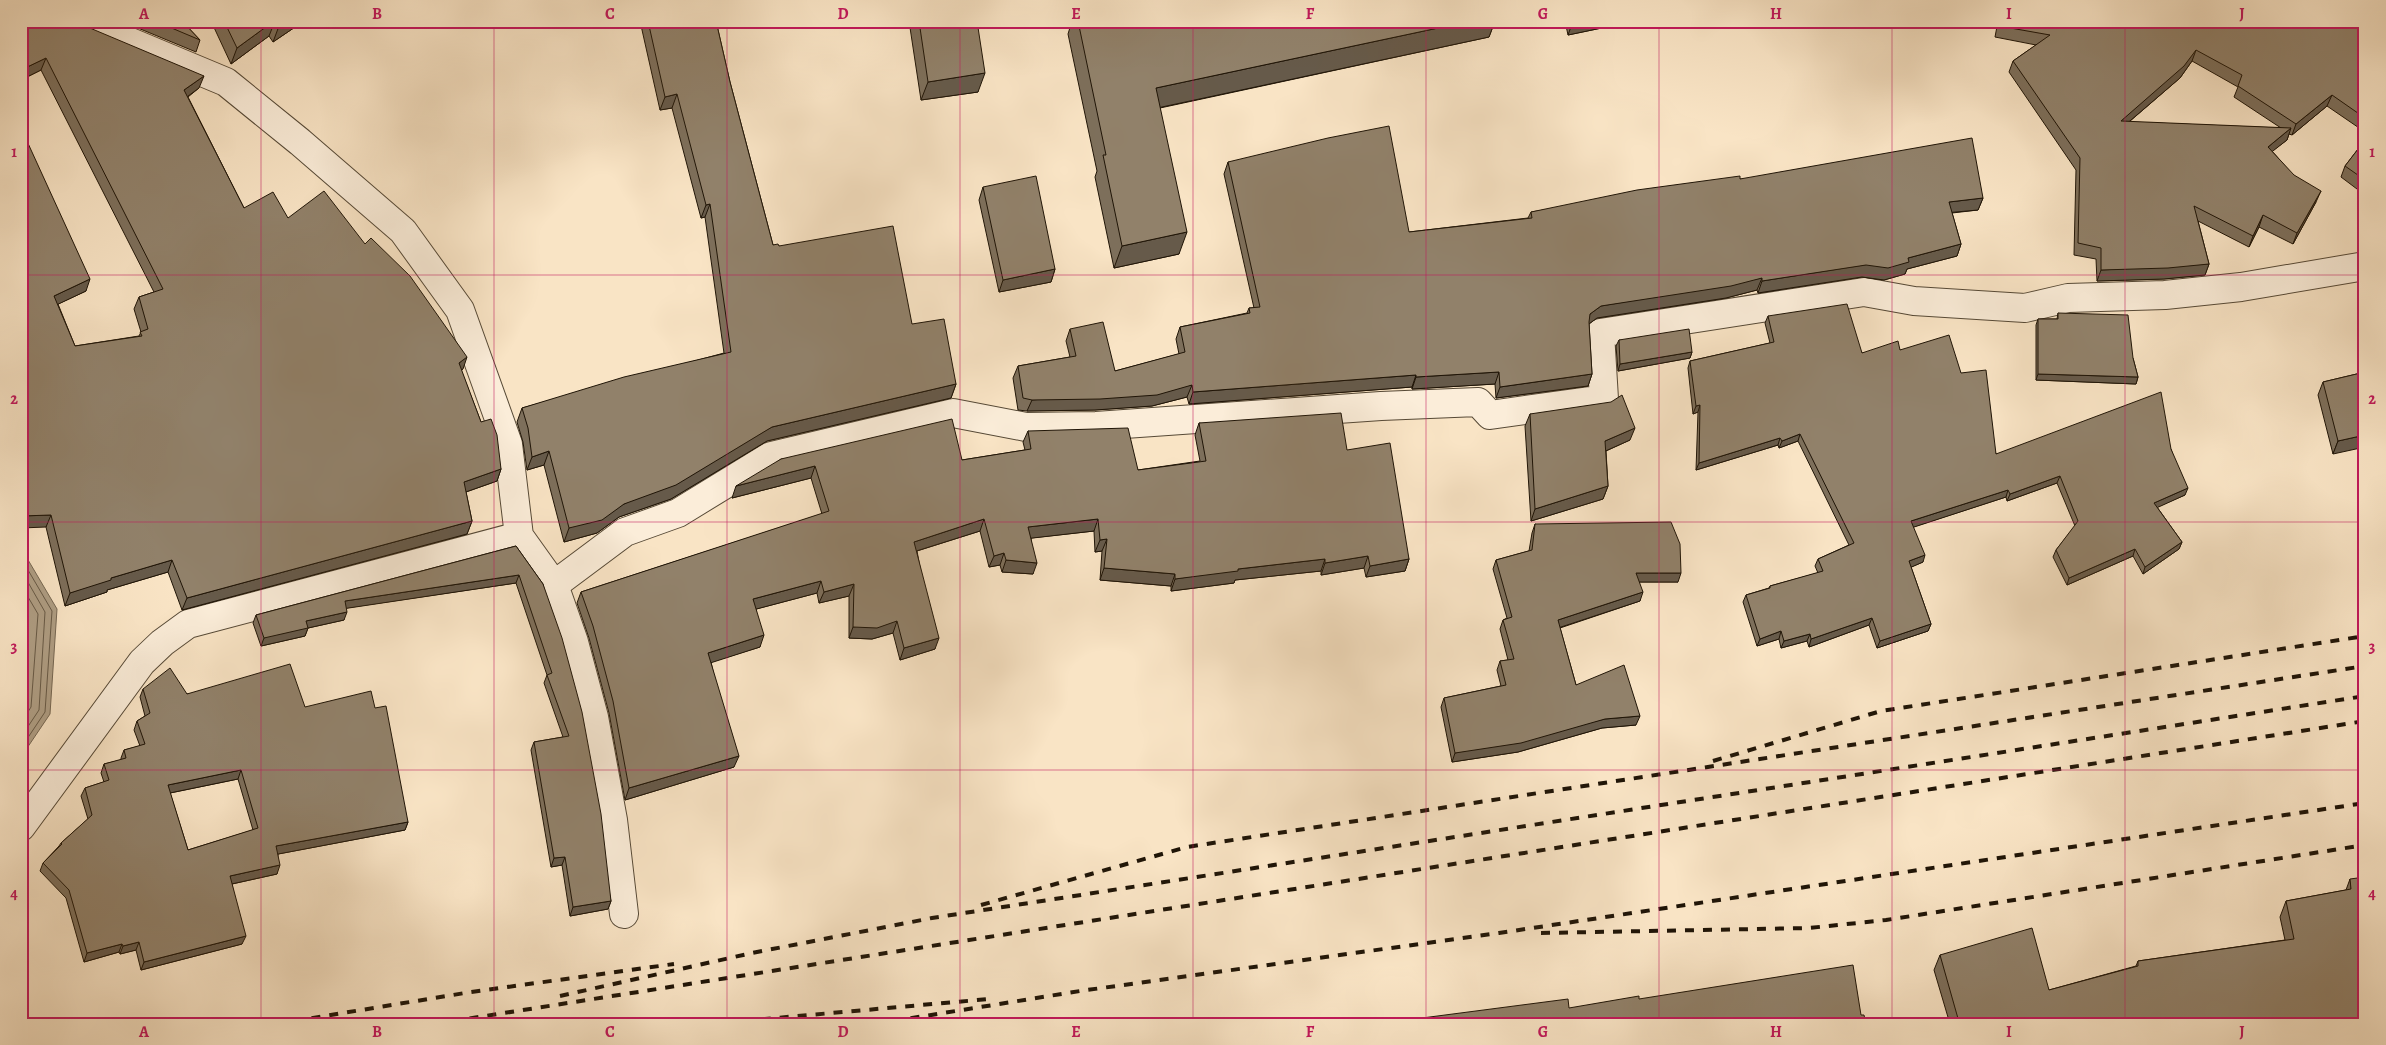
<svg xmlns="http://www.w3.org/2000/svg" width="2386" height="1045" font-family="Alegreya,serif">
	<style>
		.water { fill: #af9e84; stroke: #766752 }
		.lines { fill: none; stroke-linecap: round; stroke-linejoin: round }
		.shore { stroke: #685a46; stroke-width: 1 }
		.minor-casing { stroke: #564936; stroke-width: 30 }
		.minor { stroke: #fbedd9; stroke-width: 28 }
		.rail { stroke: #201507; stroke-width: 4; stroke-dasharray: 9 9; stroke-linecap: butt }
		.wall { fill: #7d6f5b; stroke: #201507; fill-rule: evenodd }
		.shaded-wall { fill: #665a4a; stroke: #201507 }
		.building { fill: #91816a; stroke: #201507; fill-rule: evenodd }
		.grid { fill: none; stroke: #c2185b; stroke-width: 1; stroke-opacity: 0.55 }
		.neatline { fill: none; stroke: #c2185b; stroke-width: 2 }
		.grid-label { font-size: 16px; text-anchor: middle; font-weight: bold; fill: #c2185b }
	</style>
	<rect width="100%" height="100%" fill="#f9e4c5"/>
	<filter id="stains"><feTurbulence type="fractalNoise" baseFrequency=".004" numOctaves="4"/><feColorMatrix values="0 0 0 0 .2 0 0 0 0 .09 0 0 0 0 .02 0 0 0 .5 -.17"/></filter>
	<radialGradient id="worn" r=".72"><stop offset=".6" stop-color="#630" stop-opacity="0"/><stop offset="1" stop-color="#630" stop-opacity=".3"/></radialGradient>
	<path class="water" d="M21,548L57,609L50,714L21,757Z"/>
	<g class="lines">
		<path class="shore" d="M21,558L52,611L45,712L21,748
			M21,570L45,612L39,710L21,737
			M21,585L38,614L31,707L21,723"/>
		<defs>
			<path id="minor" d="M80,21L226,82L300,142L403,231L460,310L508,444L519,536L554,585L574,642L594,717L613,820L624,914
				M554,585L625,532L678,513L771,456L953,413L1026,427L1096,426L1381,406L1478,402L1490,415L1604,399L1600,333L1864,292L1914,301L2025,308L2068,298L2165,295L2241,287L2365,266
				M21,827L142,662L162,643L188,624L519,536"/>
		</defs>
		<use href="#minor" class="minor-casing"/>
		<use href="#minor" class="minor"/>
		<path class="rail" d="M1713,761L1881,711L2365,636
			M981,905L1187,847L2365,666
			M1541,933L1809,928L1886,920L2365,845
			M560,996L752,953L932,918L2365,696
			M276,1024L471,992L674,964
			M434,1024L2365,721
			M708,1024L989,999
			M875,1024L1080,991L1499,933L2365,803"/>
	</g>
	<path class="wall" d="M121,21H182L200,40L196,52Z
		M211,21H304L273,42L269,36L231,64Z
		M640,21H716L730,82L773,245L779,246L912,324L956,384L951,398L767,441L671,499L619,517L597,533L564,542L544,465L527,470L523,442L517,422L522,408L724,353L705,217L701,218L672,108L660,110Z
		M909,21H977L978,92L921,100Z
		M1072,21H1495L1489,37L1160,108L1179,254L1114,268L1095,177L1097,171L1068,34Z
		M1565,21H1617L1616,25L1568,35Z
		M1998,21H2365V132L2327,106L2292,135L2289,134L2287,140L2272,151L2316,202L2293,244L2259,227L2249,247L2198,221L2209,264L2205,275L2164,279L2097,281L2096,259L2074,255L2076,170L2009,72L2013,61L2036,45L1995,37ZM2192,61L2238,87L2234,97L2281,128L2129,122L2180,78Z
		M78,23L199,88L188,97L244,208L288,218L463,369L461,370L481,422L501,469L497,481L466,492L472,521L467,534L182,610L168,572L107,590V592L65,606L46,527L21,128L86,291L58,304L75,346L139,336L141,332L134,309L139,297L154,292L41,70L21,80Z
		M2365,140V195L2341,177L2345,166Z
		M1228,162L1409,232L1528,218L1531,212L1740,179L1983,198L1978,210L1952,213L1961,244L1957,256L1907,269L1905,274L1884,280L1862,277L1758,293L1757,290L1726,298L1597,318L1589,324L1592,374L1588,386L1496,398L1495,384L1412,389V387L1189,404L1187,397L1152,406L1095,410L1027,411L1018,410L1013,378L1018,366L1070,357L1066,341L1070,329L1115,371L1179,354L1176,339L1180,327L1247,313L1249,308H1254L1224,174Z
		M983,187L1055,269L1051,282L999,292L979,200Z
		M2058,313L2133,358L2138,377L2136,384L2036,380V325L2038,319H2057Z
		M1768,316L1862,353L1900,350L1961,373L1996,454L2171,449L2185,495L2157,507L2182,542L2179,549L2143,574L2133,556L2067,585L2053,557L2056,550L2075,526L2057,483L2007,501L2006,497L1913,527L1923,562L1911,567L1931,624L1928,631L1877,648L1869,625L1809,647L1807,641L1781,648L1779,639L1757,646L1743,602L1746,595L1769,588L1770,586L1818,573L1815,566L1818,559L1849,545L1798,441L1779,448L1778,445L1696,470L1698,412L1693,414L1688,368L1690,361L1770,343L1765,323Z
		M1619,340L1692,352L1690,358L1618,371L1616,346Z
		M2365,372L2333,454L2318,395L2323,382Z
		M1530,414L1630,440L1606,451L1608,486L1603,499L1531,521L1525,426Z
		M1199,423L1347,450L1409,559L1405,571L1366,577L1364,568L1321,575V571L1235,580L1234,583L1171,591V586L1100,580L1102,551L1095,552L1094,531L1031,538L1033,574L1002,572L1000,565L989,567L980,531L917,551L935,649L900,660L893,633L872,639L849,638V596L819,603L817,593L756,609L760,647L711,662L734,767L625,800L609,713L589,638L577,603L581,592L822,514L811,478L732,498L781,459L962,460L1025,450L1023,442L1028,431L1138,470L1200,461L1195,435Z
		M1535,524L1678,582H1639L1640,601L1560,628L1576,685L1636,725L1602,728L1518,752L1452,762L1441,707L1444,698L1501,686L1497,670L1500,661L1508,660L1500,629L1503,620L1507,618L1493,569L1496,560L1529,551L1532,533Z
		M516,546L543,584L611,901L608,909L570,916L562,865L551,867L531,750L534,742L563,737L544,683L547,675L516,583L346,608L344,620L308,628L305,636L261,646L253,623L256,615Z
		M143,689L305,707L408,822L405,830L278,854L277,874L232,884L242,944L141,970L136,950L120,954L119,952L84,962L66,898L40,871L43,863L59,846L61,843L88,819L81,796L85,788L104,782L101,773L104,764L121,760V758L124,750L140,746L134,730L137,721L145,716L140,697ZM238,779L253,830L188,850L170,793Z
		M2350,879L2365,1024H1950L1934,970L1940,955L2049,990L2136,966L2138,961L2285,940L2280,917L2286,901L2346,890Z"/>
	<path class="shaded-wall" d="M274,21H275L269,36L231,64L237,48Z
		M285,21H304L273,42L279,26Z
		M1471,21H1495L1489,37L1148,110L1156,88Z
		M1573,21H1617L1616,25L1568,35Z
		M2196,50L2192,61L2180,78L2117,132L2121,121Z
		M46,58L41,70L21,80V70Z
		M985,73L978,92L921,100L928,82Z
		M204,76L199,88L180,102L184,90Z
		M677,94L672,108L660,110L665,97Z
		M2332,95L2327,106L2292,135L2296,124Z
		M2291,128L2287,140L2264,158L2268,147Z
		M2321,191L2316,202L2293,244L2297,233Z
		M1983,198L1978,210L1945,213L1949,202Z
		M710,204L705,217L701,218L706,205Z
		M2263,215L2259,227L2249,247L2253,236Z
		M1187,232L1179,254L1114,268L1122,246Z
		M1961,244L1957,256L1907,269L1905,274L1884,280L1862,277L1758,293L1762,281L1908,258Z
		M2209,264L2205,275L2164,279L2097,281L2101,270Z
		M1055,269L1051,282L999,292L1003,280Z
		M1762,278L1757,290L1726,298L1597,318L1586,326L1590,314L1601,306Z
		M90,279L86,291L50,308L54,296Z
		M1692,352L1690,358L1618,371L1620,364Z
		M467,357L463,369L454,376L459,363Z
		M1499,372L1495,384L1412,389L1416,377Z
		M1592,374L1588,386L1496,398L1500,387Z
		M2038,374L2138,377L2136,384L2036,380Z
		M1416,375L1412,387L1189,404L1193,392Z
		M956,384L951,398L767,441L671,499L619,517L597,533L564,542L569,528L624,504L772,427Z
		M1192,385L1187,397L1152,406L1095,410L1027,411L1032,400Z
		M1700,405L1698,412L1693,414L1696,406Z
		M1635,428L1630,440L1601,453L1605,441Z
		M1800,434L1798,441L1779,448L1782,441Z
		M2365,435V447L2333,454L2338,441Z
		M1780,438L1778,445L1696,470L1699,463Z
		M549,451L544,465L527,470L532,457Z
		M815,466L811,478L732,498L736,486Z
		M501,469L497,481L460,494L464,482Z
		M2060,476L2057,483L2007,501L2010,494Z
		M1608,486L1603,499L1531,521L1535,509Z
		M2188,488L2185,495L2152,510L2154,503Z
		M2008,490L2006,497L1908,529L1911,521Z
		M51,515L46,527L21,528V516Z
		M984,519L980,531L910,553L914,542Z
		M1098,519L1094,531L1024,539L1028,527Z
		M472,521L467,534L182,610L187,598Z
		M1107,539L1102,551L1095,552L1100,540Z
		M2182,542L2179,549L2143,574L2145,567Z
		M2135,549L2133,556L2067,585L2069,578Z
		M1004,553L1000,565L989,567L994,556Z
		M1925,555L1923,562L1907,569L1909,561Z
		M1368,556L1364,568L1321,575L1325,563Z
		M1325,559L1321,571L1235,580L1234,583L1171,591L1175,579L1238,569Z
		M1409,559L1405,571L1366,577L1370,566Z
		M172,560L168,572L107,590V592L65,606L70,593L111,578Z
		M1006,560L1037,563L1033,574L1002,572Z
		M1104,568L1175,574L1171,586L1100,580Z
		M1636,573H1681L1678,582H1632Z
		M519,575L516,583L342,609L345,601Z
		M821,581L817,593L749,611L753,599Z
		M854,584L849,596L819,603L824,592Z
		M1643,592L1640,601L1555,629L1558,620Z
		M347,612L344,620L308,628L305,636L261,646L264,638L306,621Z
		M1872,618L1869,625L1809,647L1811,639Z
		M897,621L893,633L872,639L849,638L853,627Z
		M1931,624L1928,631L1877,648L1880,641Z
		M1781,631L1779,639L1757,646L1760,639Z
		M1810,634L1807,641L1781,648L1784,641Z
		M764,635L760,647L704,665L708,653Z
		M939,638L935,649L900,660L904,648Z
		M1640,716L1636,725L1602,728L1518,752L1452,762L1455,753L1605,719Z
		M739,756L734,767L625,800L629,788Z
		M241,770L238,779L165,794L168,785Z
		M408,822L405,830L273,855L276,846Z
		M565,857L562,865L551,867L554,858Z
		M280,865L277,874L227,885L230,876Z
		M611,901L608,909L570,916L573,907Z
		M246,936L242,944L141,970L144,962Z
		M139,942L136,950L120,954L123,946Z
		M122,944L119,952L84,962L87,953Z"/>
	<path class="building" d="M21,21H76L78,23L204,76L184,90L244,208L273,192L288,218L324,191L365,244L371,238L410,276L467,357L459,363L481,422L491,419L497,435L501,469L464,482L472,521L187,598L172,560L111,578V580L70,593L51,515L21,516V128L90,279L54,296L75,346L142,336L140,332L148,329L139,297L163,289L46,58L21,70Z
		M155,21H182L200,40Z
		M224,21H274L237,48Z
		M276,21H285L279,26Z
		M648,21H716L730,82L773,245L778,244L779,246L893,226L912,324L944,319L956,384L772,427L676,485L624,504L602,520L569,528L549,451L532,457L528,428L522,408L624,377L731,352L710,204L706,205L677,94L665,97Z
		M919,21H977L985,73L928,82Z
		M1078,21H1471L1156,88L1187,232L1122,246L1103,155H1106Z
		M2000,21H2365V118L2332,95L2296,124L2238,86L2242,75L2196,50L2184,66L2121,121L2291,128L2268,147L2294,175L2321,191L2297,233L2263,215L2253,236L2194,206L2209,264L2168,268L2101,270V248L2078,243L2080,158L2013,61L2050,35L1999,26Z
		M1389,126L1409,232L1532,218L1531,212L1637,190L1740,176V179L1972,138L1983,198L1949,202L1961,244L1908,258L1909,262L1888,268L1866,265L1762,281V278L1731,286L1601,306L1590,314L1589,322L1592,374L1500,387L1499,372L1416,377V375L1193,392L1192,385L1157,395L1100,399L1032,400L1023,398L1018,366L1076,356L1070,329L1103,322L1115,371L1185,352L1180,327L1250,313L1249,308L1260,307L1228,162L1328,138Z
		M2365,140V180L2345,166Z
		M1036,176L1055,269L1003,280L983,187Z
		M1847,304L1862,353L1898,341L1900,350L1949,335L1961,373L1986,370L1996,454L2161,392L2171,449L2188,488L2154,503L2182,542L2145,567L2135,549L2069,578L2056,550L2078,521L2060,476L2010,494L2008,490L1911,521L1925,555L1909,561L1931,624L1880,641L1872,618L1811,639L1810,634L1784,641L1781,631L1760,639L1746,595L1770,588V586L1823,571L1818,559L1854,543L1800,434L1782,441L1780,438L1699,463L1700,405L1696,406L1690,361L1774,342L1768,316Z
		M2058,313L2128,315L2133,358L2138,377L2038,374V319H2058Z
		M1689,329L1692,352L1620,364L1619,340Z
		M2365,372V435L2338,441L2323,382Z
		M1622,395L1635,428L1605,441L1608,486L1535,509L1530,414L1611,402Z
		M1341,413L1347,450L1390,443L1409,559L1370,566L1368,556L1325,563V559L1238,569V571L1175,579V574L1104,568L1107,539L1100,540L1098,519L1028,527L1037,563L1006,560L1004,553L994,556L984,519L914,542L939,638L904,648L897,621L877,628L853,627L854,584L824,592L821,581L753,599L764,635L708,653L739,756L629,788L613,701L593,626L581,592L829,511L815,466L736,486L781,459L952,419L962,460L1031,449L1028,431L1128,428L1138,470L1206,461L1199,423Z
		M1671,522L1680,544L1681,573H1636L1643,592L1558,620L1576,685L1624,665L1640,716L1605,719L1521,743L1455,753L1444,698L1506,685L1500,661L1514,659L1503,620L1512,617L1496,560L1532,550L1535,524Z
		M516,546L543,584L562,638L582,712L601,814L611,901L573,907L565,857L554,858L534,742L569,736L547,675L552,673L519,575L345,601L347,612L306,621L308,628L264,638L256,615Z
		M290,664L305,707L371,691L375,708L386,706L408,822L276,846L280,865L230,876L246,936L144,962L139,942L123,946L122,944L87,953L69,890L43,863L62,844L61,843L92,815L85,788L109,780L104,764L126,758L124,750L145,744L137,721L150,713L143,689L170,668L187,694ZM241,770L258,828L188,850L168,785Z
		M2365,877V1024H1953L1959,1022L1940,955L2032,928L2049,990L2138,966V961L2294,939L2286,901L2351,889L2350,879Z
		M1853,965L1861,1015H1864L1866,1024H1376L1568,999L1569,1008L1639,996V999Z"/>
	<path class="grid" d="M261,21V1024M494,21V1024M727,21V1024M960,21V1024M1193,21V1024M1426,21V1024M1659,21V1024M1892,21V1024M2125,21V1024M21,275H2365M21,522H2365M21,770H2365"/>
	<rect width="2386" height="1045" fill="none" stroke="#f9e4c5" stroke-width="55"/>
	<rect x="28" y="28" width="2330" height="990" class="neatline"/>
	<g class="grid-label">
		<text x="144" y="19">A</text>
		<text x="377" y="19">B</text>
		<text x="610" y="19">C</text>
		<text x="843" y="19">D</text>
		<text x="1076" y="19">E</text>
		<text x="1310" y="19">F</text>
		<text x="1543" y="19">G</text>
		<text x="1776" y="19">H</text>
		<text x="2009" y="19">I</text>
		<text x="2242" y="19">J</text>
		<text x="14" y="157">1</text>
		<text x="2372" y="157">1</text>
		<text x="14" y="404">2</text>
		<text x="2372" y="404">2</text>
		<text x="14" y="652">3</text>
		<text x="2372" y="652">3</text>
		<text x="14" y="899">4</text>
		<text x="2372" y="899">4</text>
		<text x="144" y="1037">A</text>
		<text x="377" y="1037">B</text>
		<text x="610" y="1037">C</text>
		<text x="843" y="1037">D</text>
		<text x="1076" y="1037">E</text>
		<text x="1310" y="1037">F</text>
		<text x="1543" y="1037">G</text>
		<text x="1776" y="1037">H</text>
		<text x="2009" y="1037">I</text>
		<text x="2242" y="1037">J</text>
	</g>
	<rect width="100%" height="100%" filter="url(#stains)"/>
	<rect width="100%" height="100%" fill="url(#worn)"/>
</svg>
